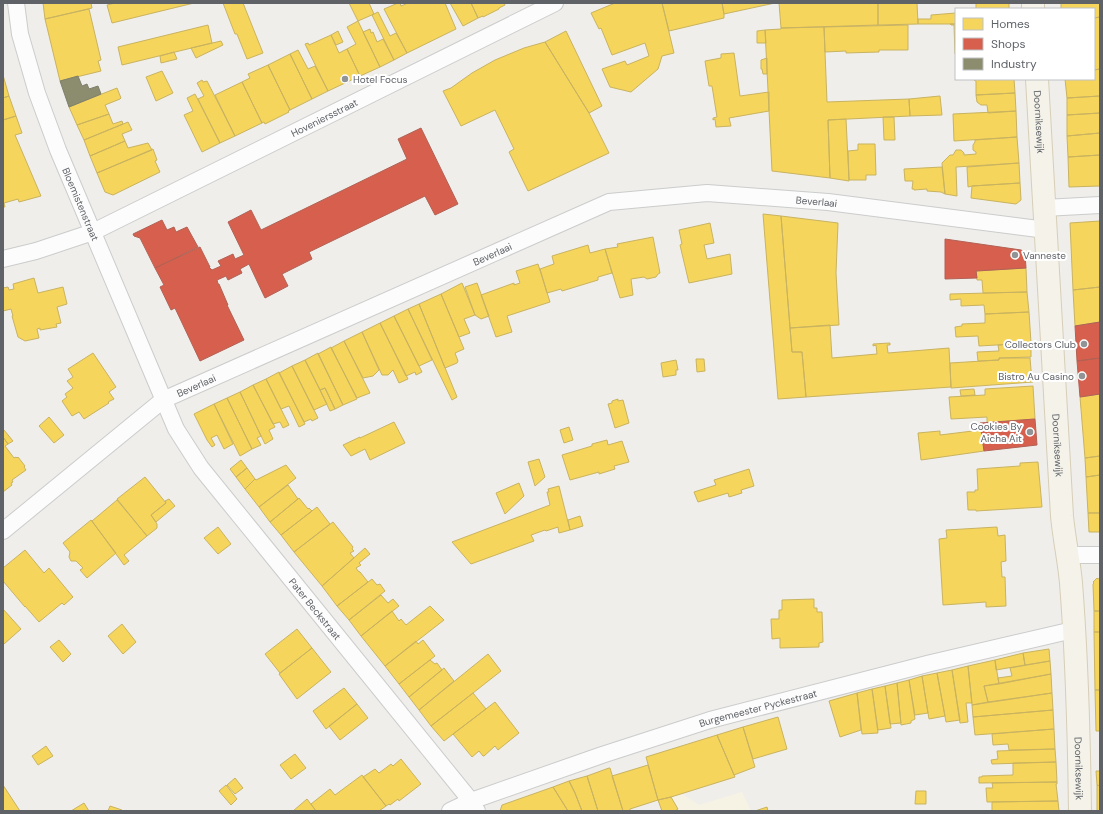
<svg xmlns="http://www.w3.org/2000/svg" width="1103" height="814" font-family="'DM Sans',sans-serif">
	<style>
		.commercial { fill: #f7f3e4 }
		.homes { fill: #f6d55c; stroke: #c9b360 }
		.shops { fill: #d6604d; stroke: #b26155 }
		.industry { fill: #8c8c6e; stroke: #7e806c }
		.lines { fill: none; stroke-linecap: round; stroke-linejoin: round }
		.street-casing { stroke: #cbcccc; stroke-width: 18 }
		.primary-casing { stroke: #d7ceb8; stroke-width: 24 }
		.street { stroke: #fdfcfc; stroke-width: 16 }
		.primary { stroke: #f4f2e9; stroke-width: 22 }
		.poi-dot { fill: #919496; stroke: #fff; stroke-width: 1.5 }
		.labels { text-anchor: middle; stroke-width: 4; stroke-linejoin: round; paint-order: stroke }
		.poi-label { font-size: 10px; fill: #5f6368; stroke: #fff; text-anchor: end }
		.street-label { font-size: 10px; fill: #5f6368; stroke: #fff }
	</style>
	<rect width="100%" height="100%" fill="#efeeea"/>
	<path class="commercial" d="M742,792L751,811H662L658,800L682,794L699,805Z"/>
	<path class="homes" d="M43,3H91L92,8L45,19Z
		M115,3H194L112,23L107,5Z
		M223,3H243L263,53L247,59L237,34H235Z
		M349,3H369L374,14L358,21Z
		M398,3H400L401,6L408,3H445L456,29L407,53L384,9Z
		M450,3H471L478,18L463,26Z
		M471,3H504L505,5L499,8V9L483,17V16L478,18Z
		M615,3H662L674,53L662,56L658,69L631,92L610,87L602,69L625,61L627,65L649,56L645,43L612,55L601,28L599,29L591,13Z
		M662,3H722L724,14V18L669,31Z
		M722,3H775L724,14Z
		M779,3H878V25L781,28Z
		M878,3H917L918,24L878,25Z
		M976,3H1009V9H976Z
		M1061,3H1100V17L1094,18V9H1061Z
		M89,9L101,60L98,61L101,71L60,81L45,19Z
		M378,12L390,36L396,33L407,53L394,60L372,15Z
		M956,13V24H918V19H931V15Z
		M1100,17V69L1094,70V18Z
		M358,21L380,67L360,76L347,49L356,44L347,27Z
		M950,24H956V54H955L954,25H951Z
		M208,25L212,43L122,65L118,47Z
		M908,25V50H879V52L846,53V51L825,52L824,27Z
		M824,27L827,102L909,99L910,116L828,120L830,178L772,171L765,30L781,29V28Z
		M370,29L371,33L373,32L377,42L383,39L394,60L380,67L363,32Z
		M765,30L766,43H757V31Z
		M338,31L343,42L336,45L331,35Z
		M566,31L602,106L589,113L545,42Z
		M331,35L339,53L347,49L360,76L328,91L305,44L308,43L309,45Z
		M221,41L223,45L196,58L191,48Z
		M545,42L589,113L609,153L528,191L509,152L514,149L495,110L461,126L443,91L451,88L472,73L495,60L524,48Z
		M298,50L308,69L315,66L328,91L312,99L290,54Z
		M174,52L177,59L161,63L160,56Z
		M734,53L740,96L769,92V111L729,118L731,126L716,127L715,119L713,120V118L717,117L712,86H709L705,61L721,58V54Z
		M290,54L312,99L290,110L268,65Z
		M767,58V74H763L762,69H761V60Z
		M268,65L290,110L288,111L289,112L265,124L264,122L262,123L242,82L250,78L248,74Z
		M1100,69V96L1067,98L1065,79H1094V70Z
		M162,71L173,93L156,101L146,77Z
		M3,75L9,96L3,98Z
		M973,79H1014L1015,93L976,95V81L974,80Z
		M202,80L203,82L207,81L235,136L220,143L198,99L204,96L197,83Z
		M242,82L262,123L235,136L215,95Z
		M117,88L121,98L120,99L105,105L109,114L77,125L69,107Z
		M1015,93L1016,111L988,113L987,105H981L977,102L976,95Z
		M195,94L220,143L202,152L184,115L193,111L187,98Z
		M9,96L16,116L3,120V98Z
		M940,96L942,115L910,116L909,99Z
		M1100,96V113L1067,115V98Z
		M1016,111L1017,137L954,141L953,114Z
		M1100,113V133L1067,136V115Z
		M109,114L113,124L122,121L123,124L84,140L77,125Z
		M16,116L22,133L15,135L41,196L19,202L18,199L4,203L5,207H3V120Z
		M883,117H894L895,140H884Z
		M846,119L849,180V181L830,178L828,120Z
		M128,122L132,130L122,134L125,141L90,156L84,140Z
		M1100,133V155L1068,157L1067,136Z
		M1017,137L1019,163L956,167L957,196L945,194L942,163L950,155H953L956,150H961L964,153V155L976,154V152L973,150V145L975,142V140Z
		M125,141L128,148L148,143L152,150L97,173L90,156Z
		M858,144H875L876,175H866V180H849L848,151L858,150Z
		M153,149L157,160L155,161L160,172L113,195L105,192L97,173Z
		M1100,155V186L1069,187L1068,157Z
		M1019,163L1020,183L972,186L968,187L967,167Z
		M942,167L945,194L941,192L927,191V189L914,190V189H912L913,181H905L904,169Z
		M1020,183L1021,200L1016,204L971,198L972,186Z
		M763,214L781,216L792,352H802L806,397L778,399Z
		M781,216L838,223L836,273L839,325L790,328Z
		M1100,221V287L1073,290L1070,223Z
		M710,223L714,243L704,245L707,259L730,254L732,274L689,283L680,245L682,244L679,230Z
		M653,237L660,273L658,274L656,277L647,279L644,277L631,279L633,295L620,298L605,249L618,247L617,244Z
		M588,245L590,253L605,249L612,273L598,277V280L562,291L561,289L547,293L540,269L554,264L552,256Z
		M538,264L550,302L507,316L512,332L496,337L481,295L514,283V285L520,283L516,271Z
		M1026,268L1027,292L983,293L982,280H977L976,271Z
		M34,278L38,293L63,287L67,304L57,307L61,323L56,324L57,327L40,330V328L37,329L39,338L25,341L18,337L12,316H13L11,309L3,311V288L8,287L9,290L14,289L13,284Z
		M462,283L475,315L464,319L470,333L459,337L441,294Z
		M477,283L489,316L481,319L475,315L465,287Z
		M1100,287V322L1075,326L1073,290Z
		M1027,292L1029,312L985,314L984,305L961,306V299L950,300V294Z
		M441,294L464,349L455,353L458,361L457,363L445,368L419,304Z
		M419,304L457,397L452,400L408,309Z
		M408,309L432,360L419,366L394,316Z
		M1029,312L1031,343L979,346L978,336L956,337L955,327L962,326V324L985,323V314Z
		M394,316L422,372L416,375L415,372L406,376L380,323Z
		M380,323L408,379L399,383L393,370L388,375H382L362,332Z
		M830,325L832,358L877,354L876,345L873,346V344L890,343V345H887L888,353L949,348L951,387L806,397L802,352H792L790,328Z
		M362,332L379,370L373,376L363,378L344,341Z
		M344,341L370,393L357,398L331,348Z
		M1031,343V357L999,358V360L978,361L977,352L999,351L998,345Z
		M331,347L357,399L343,405L318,354Z
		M93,353L116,387L109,392L114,399L108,402L109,403L84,419L79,412L72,416L62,401L67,397L65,394L73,388L67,381L73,377L68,369Z
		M318,353L343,405L335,409L325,388L320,390L305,360Z
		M999,358H1030L1032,381L1033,382L951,388L950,363L999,360Z
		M696,359H704L705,371L697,372Z
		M305,360L327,404L314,410L292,366Z
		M676,360L678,370H676V375L663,377L661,363Z
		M292,366L318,418L312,421L311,419L304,422L279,373Z
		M279,372L305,424L299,427L289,406L281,409L266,379Z
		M266,379L289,425L283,428L280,422L273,424L253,385Z
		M253,385L275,427L269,430L273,439L265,444L240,392Z
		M1033,386L1035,419L987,423V417L951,419L949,397L985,395V389Z
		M325,388L335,409L330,411L320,390Z
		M974,389L975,395L961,396L960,390Z
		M240,392L261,436L257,438L261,445L252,449L227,398Z
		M1100,394V456L1085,458L1080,397Z
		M227,398L252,449L240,456L214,404Z
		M618,399V401L623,400L629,423L615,428L608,404L612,403V401Z
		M214,404L233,444L224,449L217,435L211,438L215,445L212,447L207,440L194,414Z
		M49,417L64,435L54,443L39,426Z
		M394,422L405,443L370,460L365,449L351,456L343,445L360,437V438Z
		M569,427L573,440L564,443L560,430Z
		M4,430L13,441L8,444L3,437V431Z
		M981,430L984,451L921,460L918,433L940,431V435Z
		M3,437L8,444L5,446L14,458L16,457L17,458L18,457L25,466L24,467L26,470L12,480L13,482L11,483L12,485L3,492Z
		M607,440L608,445L622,441L629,462L614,466L615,469L599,474V472L570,480L562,455L592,446V444Z
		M1100,456V475L1086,477L1085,458Z
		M539,459L545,477L535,486L528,462Z
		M241,460L247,468L236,477L230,469Z
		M1038,462L1042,507L976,511V510H968L967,492H975V490H978L977,469L1020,466V463Z
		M286,465L296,478L259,507L245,489L255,479L256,480Z
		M247,468L255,479L245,489L236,477Z
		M749,469L754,486L741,490L742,493L729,497L728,493L698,502L694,492L716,485L714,480Z
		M1100,475V513H1088L1086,477Z
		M145,477L166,503L151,515L157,524V528L147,536L117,499Z
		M519,483L524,496L505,514L496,493Z
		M288,485L298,499L270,522L259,507Z
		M559,486L570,530L559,533L558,527L546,531L545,530L531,535L534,541L471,564L452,542L550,505L547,492H549L548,489Z
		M299,498L308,509L309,508L312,511L281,535L270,522Z
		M169,499L175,506L156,522L151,515L166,503L165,501Z
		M117,500L147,536L124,555L129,561L124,565L92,521Z
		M317,507L330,524L294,552L281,535Z
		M1088,513H1100V532H1089Z
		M580,516L583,526L570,530L568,520Z
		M91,520L116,553L87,578L80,570L83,568L76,561H71L69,557L70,552L63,543Z
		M333,522L353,547L352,549L354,551L350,553L354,558L322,586L294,552Z
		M218,527L231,544L218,554L204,538Z
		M997,527L998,536L1005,535L1006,561L1001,562L1002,577H1005L1006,606L986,607V602L943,605L939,539L947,538L946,530Z
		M365,548L370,554L359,563L361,565L356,568L358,571L360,572L368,582L337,606L322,586Z
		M25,550L44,573L49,568L73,597L64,605L62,603L39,622L25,606V607L3,581V568Z
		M1097,578L1098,579L1100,578V611H1094L1093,584L1094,583L1093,582Z
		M372,579L377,585L380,584L385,591L349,620L337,606Z
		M381,595L388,603L393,599L399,606L361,636L349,620Z
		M814,599V608H817V612H822L823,642L819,643V647L780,648V638L772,639L771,619H779V610H782V600Z
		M430,606L444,620L385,666L361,636L392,611L399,621L401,619L406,625Z
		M3,609L21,629L4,644L3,643Z
		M1094,611H1100V632H1094Z
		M122,624L136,642L123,654L108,636Z
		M297,629L312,648L280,673L265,654Z
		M1094,632H1100V690H1095Z
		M59,640L71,654L63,662L50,647Z
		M423,640L435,656L399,684L385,666L416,641L418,644Z
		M312,648L331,672L297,699L279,674Z
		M1049,649L1050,661L1025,665L1023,653Z
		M1023,653L1025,665L996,670L995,660Z
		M488,654L501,671L431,726L419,710Z
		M430,660L435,664L437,663L442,670L409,697L399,684Z
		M995,660L999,684L984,686L988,702L972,705L968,666Z
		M1050,661L1051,674L999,684L998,678L1012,676L1010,668Z
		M968,666L972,703H966L968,722L960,723L952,670Z
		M444,668L454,681L419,710L409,697Z
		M952,670L960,720L946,722L937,673Z
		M937,673L945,716L929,719L922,676Z
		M1051,674L1052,693L988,702L984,686Z
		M922,676L928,713L915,715L909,680Z
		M909,680L915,719L911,721V723L901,725L897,683Z
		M897,683L901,723L890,724L885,686Z
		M885,686L891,728L878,730L872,689Z
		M344,688L357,704L326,729L313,711Z
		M872,689L878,733L862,734L857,693Z
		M1095,690H1100V731H1096Z
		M473,693L486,709L444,741L431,726Z
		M857,693L861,730L840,737L829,701Z
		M1052,693L1053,710L973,717L972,705Z
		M495,702L519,733L498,750L495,746L484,756H483L479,751L472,757L453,734Z
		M357,704L368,718L340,740L329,726Z
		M1053,710L1054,729L975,735L973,717Z
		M778,717L787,749L753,759L743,727Z
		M743,727L755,767L734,775L717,735Z
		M1054,729L1055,749L1009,750L1008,744L993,745L992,734Z
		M717,735L735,777L671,797L658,800L646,757Z
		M46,746L53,756L38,765L32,756Z
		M1055,749L1056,762L992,764L991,760L998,759L997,751Z
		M295,754L306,768L291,779L280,765Z
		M401,759L421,784L399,801L398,799L390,805L389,804L386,806L363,777L375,769L379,773L391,764L393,766Z
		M1056,762L1057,782L979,783V777H982V776L1013,775V763Z
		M648,765L658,800L630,809V811H623L612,776Z
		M609,768H610L623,811H598L587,776Z
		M1096,771H1100V786L1097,785Z
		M362,775L386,806L379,811H316L311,804L330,789L335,795Z
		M587,776L598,811H582L575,793L569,781Z
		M235,778L243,788L235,794L227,785Z
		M569,781L575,793L582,811H568L553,787Z
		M1057,782V784H1056L1058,801L987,802L986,788H993L992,783Z
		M3,785L20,811H3Z
		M226,785L237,799L231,805L219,791Z
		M1097,785L1100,786V811H1097Z
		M553,787L568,811H500L502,805Z
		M916,791H926V804H915Z
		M671,797L678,809L675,811H662L658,800Z
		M307,799L316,811H293Z
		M1058,801L1059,811H992V802Z
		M84,803L89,811H71Z
		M110,806L122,810L121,811H108Z
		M767,807L768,811H755Z"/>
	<path class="shops" d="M421,128L458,204L435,215L425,196L309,252L312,259L282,274L288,286L265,298L249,264L240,269L242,273L228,280L226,276L217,280L218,284H219L228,305H227L244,340L200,361L175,308L171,310L160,287L164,285L155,268L200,247L210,267H209L212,270L221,266L218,261L233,254L235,259L244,255L228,222L251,210L261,230L407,159L398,139Z
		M162,220L167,230L174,227L176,232L187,227L198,247L155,268L140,238L134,236L133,234Z
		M945,239L1021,250L1023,251L1025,254L1026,268L976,271L977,278L945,279Z
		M1100,322V358L1077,361L1075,326Z
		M1100,358V394L1080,397L1077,361Z
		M1035,419L1037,445L984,451L980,423Z"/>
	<path class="industry" d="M78,76L82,86L87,84L89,89L98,86L101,94L69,107L60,81Z"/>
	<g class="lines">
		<defs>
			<g id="street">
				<path id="s1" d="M16,3L20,34L37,93L58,150L176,429L201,468L471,801L477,811"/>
				<path d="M1044,208L1100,205"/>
				<path id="s2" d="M3,259L36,251L93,232L555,3"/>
				<path id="s3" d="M3,531L163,400L609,202L707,193L828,202L1046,230"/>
				<path d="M1067,555H1100"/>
				<path id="s4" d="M450,811L471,801L602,755L710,720L931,663L1073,630"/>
			</g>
			<g id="primary">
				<path d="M1033,3V9"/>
				<path id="s5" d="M1037,79L1062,516C1064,538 1069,560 1071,583C1077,659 1079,735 1080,811"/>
			</g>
		</defs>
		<use href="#street" class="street-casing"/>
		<use href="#primary" class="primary-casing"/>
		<use href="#street" class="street"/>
		<use href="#primary" class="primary"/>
	</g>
	<g class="poi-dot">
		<circle cx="345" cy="79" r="4"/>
		<circle cx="1015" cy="255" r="4"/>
		<circle cx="1084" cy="344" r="4"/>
		<circle cx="1082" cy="376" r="4"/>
		<circle cx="1030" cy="432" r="4"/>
	</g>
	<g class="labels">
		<g class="poi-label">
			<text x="353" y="83" text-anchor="start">Hotel Focus</text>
			<text x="1023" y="259" text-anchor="start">Vanneste</text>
			<text x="1076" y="348">Collectors Club</text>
			<text x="1074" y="380">Bistro Au Casino</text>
			<text x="1022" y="430">Cookies By<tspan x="1022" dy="12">Aicha Ait</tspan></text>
		</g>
		<g class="street-label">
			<text dy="4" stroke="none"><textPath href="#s2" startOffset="352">Hoveniersstraat</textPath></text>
			<text dy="4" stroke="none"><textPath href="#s5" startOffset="43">Doorniksewijk</textPath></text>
			<text dy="4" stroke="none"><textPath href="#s3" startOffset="903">Beverlaai</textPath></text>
			<text dy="4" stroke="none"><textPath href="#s1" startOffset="212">Bloemistenstraat</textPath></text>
			<text dy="4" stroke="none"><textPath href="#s3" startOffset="567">Beverlaai</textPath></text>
			<text dy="4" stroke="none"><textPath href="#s3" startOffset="243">Beverlaai</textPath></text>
			<text dy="4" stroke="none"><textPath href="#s5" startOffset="367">Doorniksewijk</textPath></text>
			<text dy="4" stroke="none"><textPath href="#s1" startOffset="684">Pater Beckstraat</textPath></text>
			<text dy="4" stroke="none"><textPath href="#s4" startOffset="325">Burgemeester Pyckestraat</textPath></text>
			<text dy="4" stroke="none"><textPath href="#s5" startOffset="691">Doorniksewijk</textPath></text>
		</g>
	</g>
	<rect width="1103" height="814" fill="none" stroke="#5f6368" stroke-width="8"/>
	<rect x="955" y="8" width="140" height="72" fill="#ffffff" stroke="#bfc1c3"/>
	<rect x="963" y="18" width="20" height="12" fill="#f6d55c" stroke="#bfc1c3"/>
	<text x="991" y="28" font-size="12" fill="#5f6368">Homes</text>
	<rect x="963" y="38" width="20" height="12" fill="#d6604d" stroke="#bfc1c3"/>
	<text x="991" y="48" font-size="12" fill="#5f6368">Shops</text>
	<rect x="963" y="58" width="20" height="12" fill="#8c8c6e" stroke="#bfc1c3"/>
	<text x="991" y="68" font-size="12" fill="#5f6368">Industry</text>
</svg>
